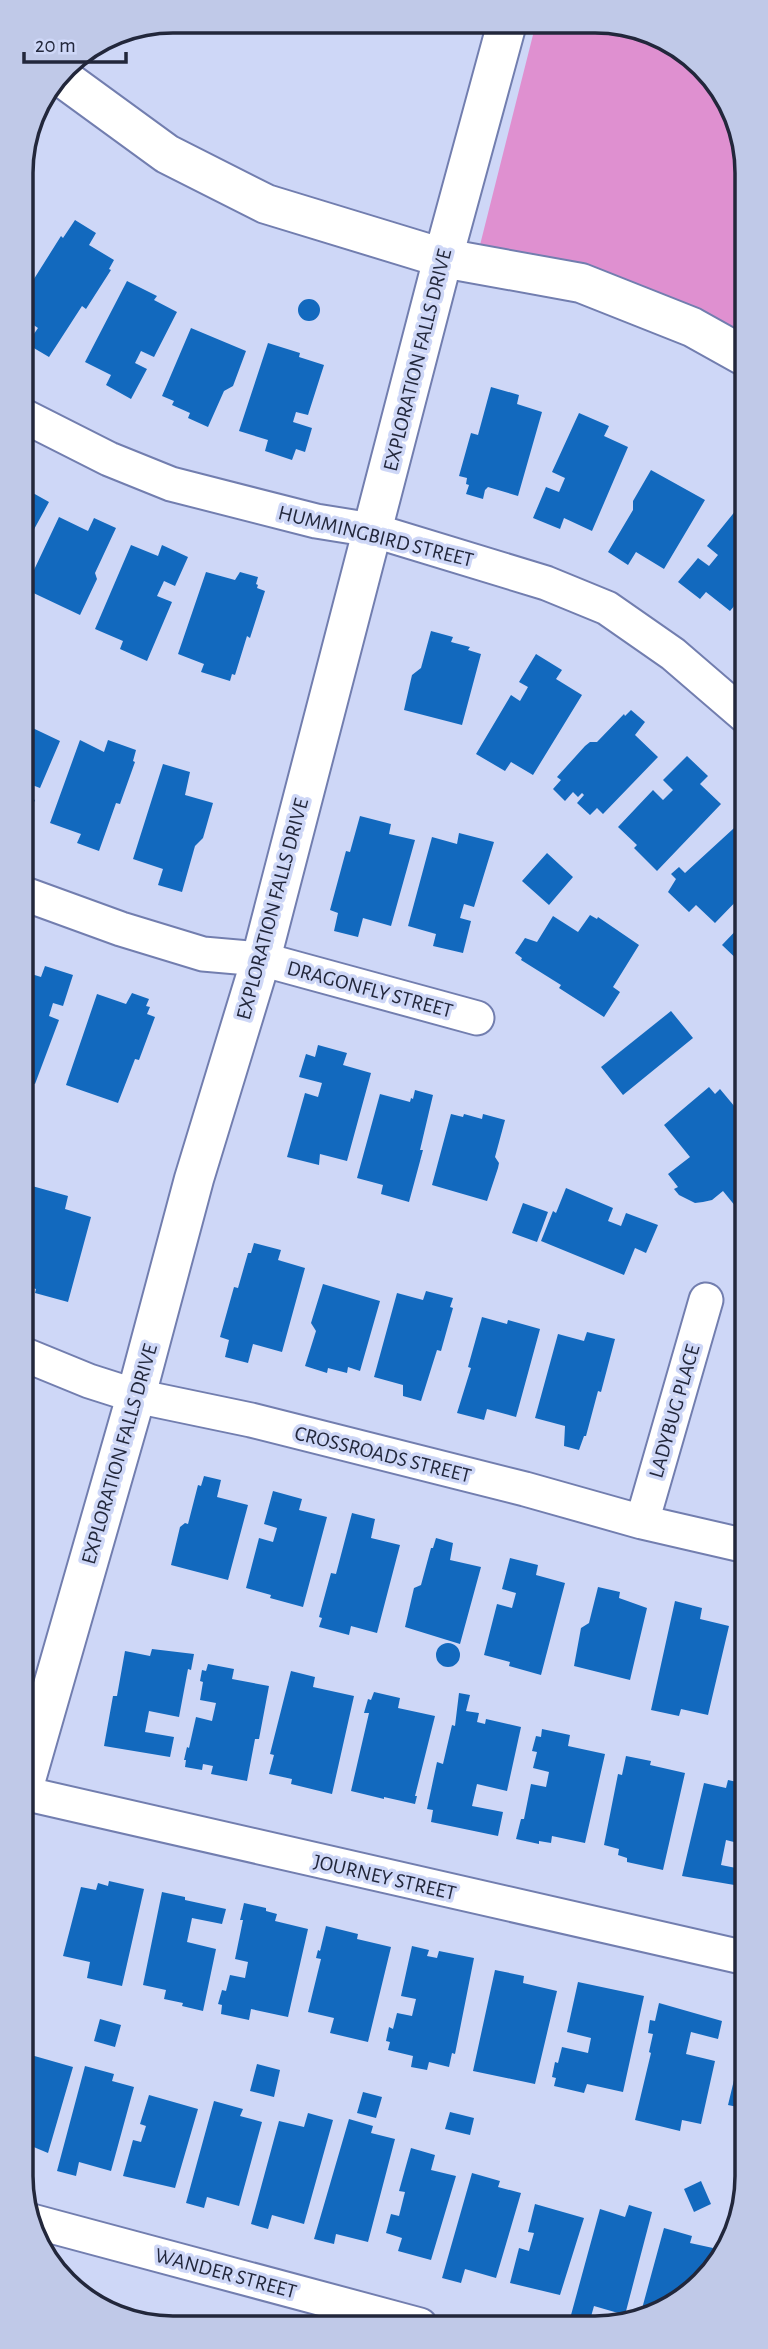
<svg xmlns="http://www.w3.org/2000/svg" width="768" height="2349" font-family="'Alegreya Sans',sans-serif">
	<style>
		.green { fill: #df90d0 }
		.building { fill: #1269be }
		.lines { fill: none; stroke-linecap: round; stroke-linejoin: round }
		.minor-casing { stroke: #727eaf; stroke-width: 37 }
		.tertiary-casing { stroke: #727eaf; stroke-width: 42 }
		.minor { stroke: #fff; stroke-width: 33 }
		.tertiary { stroke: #fff; stroke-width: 38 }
		.labels { text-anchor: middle; stroke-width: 7; stroke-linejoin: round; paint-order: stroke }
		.street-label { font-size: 21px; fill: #22273b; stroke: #ced7f7 }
		.rim { fill: none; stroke: #22273b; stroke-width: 3.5 }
	</style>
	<rect width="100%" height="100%" fill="#ced7f7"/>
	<path class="green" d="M536,23L625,24L703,66L744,144V345L530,259L480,245Z"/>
	<path class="building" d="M75,220L96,233L89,245L114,260L109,269L111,270L86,309L82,306L49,357L27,344L38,328L22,317V298L61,236L63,238Z
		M127,281L157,296L154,300L177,312L154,357L141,351L135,363L147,369L131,399L106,385L111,375L85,362Z
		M298 310a11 11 0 1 1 22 0a11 11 0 1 1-22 0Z
		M191,328L246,351L233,386L224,391L208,427L188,418L190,413L172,405L174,401L162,396Z
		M268,343L300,353L299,357L324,365L308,415L296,412L293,422L312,428L305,452L296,449L292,460L265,451L268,440L239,431Z
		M491,387L519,395L517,404L542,412L518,496L488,487L485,490L483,499L466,494L469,485L466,484L467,478L459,476L471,433L478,435Z
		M579,413L609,426L604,436L628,447L592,531L564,518L560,529L533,518L546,487L559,492L565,478L552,472Z
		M651,470L705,500L664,569L636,552L628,565L608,552L633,510V501Z
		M24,488L49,502L32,533L22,527V492Z
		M745,499V593L730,611L706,592L700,599L678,582L698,558L709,566L718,555L707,546Z
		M59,517L88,531L94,518L116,528L95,573L97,579L80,615L25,589Z
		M131,545L158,556L162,545L188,557L175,586L164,581L157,596L172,602L147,661L120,649L123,641L95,629Z
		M206,572L235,580L240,572L258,577L256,584L258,585L257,588L265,591L250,638L247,636L235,675L232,674L230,681L201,672L204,664L178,654Z
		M431,631L453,637L451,642L470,647L468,650L481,654L462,725L404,710L412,675L421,668Z
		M536,654L562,670L556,679L582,695L533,775L511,762L505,771L476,754L511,695L520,701L528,687L519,682Z
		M631,710L645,722L635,735L658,757L603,814L597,808L590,815L577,803L584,795L582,793L578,797L573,792L565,801L553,789L561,780L557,777L585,746L590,742H597L624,714L625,716Z
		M22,723L60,741L40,788L27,783L22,794Z
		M80,740L104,752L108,740L136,750L133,761L135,762L120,804L116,803L99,851L77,843L81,834L50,823Z
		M687,756L708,776L700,784L721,804L657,871L634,848L637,845L618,827L653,790L663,800L673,790L663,780Z
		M163,764L190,772L185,795L213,803L203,838L195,846L182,892L158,885L163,869L133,859Z
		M22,795L35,800L22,830Z
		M360,816L391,824L389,834L415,840L391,926L363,918L358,937L334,931L338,913L330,910L346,851L350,852Z
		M745,818V892L715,923L696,905L689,912L668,892L676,879L671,874L679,867L685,873Z
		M459,833L494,842L474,907L464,904L460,918L471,921L463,953L433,946L436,934L408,926L432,837L457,844Z
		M547,853L573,877L549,905L522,881Z
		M590,915L597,919L598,917L639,945L613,987L620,992L604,1017L559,988L561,985L521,960L522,958L515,953L525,938L537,942L553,916L578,932Z
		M745,921V967L722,945Z
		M45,966L73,975L63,1006L53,1003L49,1016L59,1020L35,1084L22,1080V971L41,977Z
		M132,993L149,999L146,1006L150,1007L147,1014L155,1017L139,1060L135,1059L118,1103L66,1085L97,994L126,1004Z
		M671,1011L693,1038L623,1095L601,1067Z
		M318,1045L347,1053L343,1065L371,1073L347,1161L320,1154L319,1165L287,1157L305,1093L318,1097L322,1083L299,1077L306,1054L315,1057Z
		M709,1087L715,1094L720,1089L745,1119V1173L742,1176L745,1181V1200L736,1207L723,1191L712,1200L703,1202L695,1203L679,1195L674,1189L678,1187L668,1174L690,1157L664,1125Z
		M415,1090L433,1095L420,1150H423L409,1202L381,1194L383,1185L357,1178L380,1094L410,1102L411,1098L413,1099Z
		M451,1114L463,1117L464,1114L482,1119L483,1114L505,1120L495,1157L499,1163L498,1168L487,1201L432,1185Z
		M32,1186L68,1196L65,1209L91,1217L68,1302L35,1293L36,1289L23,1285V1218Z
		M566,1188L613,1208L608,1221L621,1226L626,1213L658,1225L646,1253L635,1248L624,1275L541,1241L553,1211L556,1213Z
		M523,1203L548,1212L537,1242L512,1233Z
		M254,1243L281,1250L278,1260L305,1268L282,1352L253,1344L248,1363L225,1357L229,1340L220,1337L234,1287L238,1288L248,1253H251Z
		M323,1284L380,1301L360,1371L348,1367L347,1373L328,1368L327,1373L305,1366L316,1331L311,1323Z
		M426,1291L453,1298L450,1307L453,1308L441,1351L437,1350L421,1401L403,1396V1385L374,1377L397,1293L423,1300Z
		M482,1317L507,1324L508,1320L540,1329L516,1417L487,1409L484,1420L457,1413L471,1368L468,1367Z
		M587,1332L615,1339L601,1392L598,1391L586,1436H584L579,1450L564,1446L565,1426L535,1418L558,1334L584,1341Z
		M204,1476L221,1480L217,1497L248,1505L228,1580L171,1565L180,1527L185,1523L188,1524L198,1485L201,1486Z
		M273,1491L302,1499L299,1510L327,1517L303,1607L270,1598L271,1595L246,1588L259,1538L273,1542L277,1528L264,1524Z
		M352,1513L375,1519L371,1538L400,1545L377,1633L351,1626L349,1635L319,1627L322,1618L319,1617L331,1573L336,1574Z
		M436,1538L453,1543L450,1560L481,1567L460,1644L405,1627L414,1588L421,1585L431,1548H433Z
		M510,1558L538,1565L536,1575L565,1583L541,1675L509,1666L510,1662L484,1655L497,1604L512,1608L516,1593L502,1589Z
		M598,1587L620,1592L619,1598L647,1608L630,1680L574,1666L581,1628L589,1623Z
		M675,1601L702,1608L700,1619L729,1626L708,1715L681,1709L679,1716L651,1710Z
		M436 1655a12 12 0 1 1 24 0a12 12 0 1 1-24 0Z
		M152,1649L194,1654L191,1670L188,1669L179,1717L149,1711L145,1732L174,1737L170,1757L104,1746L113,1696H117L125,1651L150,1656Z
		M208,1664L234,1669L232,1679L269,1686L259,1739H255L247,1781L211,1774L213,1766L203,1764L202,1770L185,1767L186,1760H184L187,1747L189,1748L196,1717L212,1721L216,1703L200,1700L203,1682L200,1681L202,1670L206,1671Z
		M291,1671L315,1677L313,1687L354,1696L332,1794L291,1784L292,1779L269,1774L274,1755L270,1754Z
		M374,1692L400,1698L398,1708L435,1716L415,1796H417L415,1804L384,1797V1799L351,1791L369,1713H364L368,1699L371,1700Z
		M459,1693L470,1695L466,1711L479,1713L477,1722L485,1724L486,1719L521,1727L507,1791L477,1784L472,1806L503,1812L498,1836L431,1822L433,1810L427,1809L437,1762L443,1764L452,1725L455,1726Z
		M542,1729L570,1735L568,1746L605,1754L585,1843L552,1836L551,1843L539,1841V1844L516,1839L521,1819H524L531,1784L546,1787L549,1772L533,1768L537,1752L532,1751L536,1736L541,1737Z
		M626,1756L651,1761L650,1765L685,1773L663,1870L627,1862V1858L618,1855L619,1849L604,1845L618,1774L622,1775Z
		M728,1780L746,1784V1845L726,1840L721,1865L746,1870V1887L682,1876L704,1783L726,1788Z
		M109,1881L144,1889L122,1986L87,1978L90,1962L63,1956L81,1887L96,1890L98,1883L108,1886Z
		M162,1892L185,1897V1900L226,1909L222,1924L192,1918L187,1942L216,1949L203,2011L182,2006L183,2003L164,1999L166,1990L143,1985Z
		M244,1903L266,1908V1911L277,1914L275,1921L308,1929L288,2017L251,2009L249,2020L221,2014L222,2005L218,2004L222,1990L226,1991L230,1975L245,1978L248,1962L235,1959L243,1920H240Z
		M326,1926L358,1934L357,1939L391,1947L368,2042L330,2033L334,2018L308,2012L321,1959L316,1958L318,1950L320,1951Z
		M412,1946L429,1950L427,1956L437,1958L439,1951L474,1958L455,2054L452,2053L449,2067L429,2062L427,2070L411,2067L413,2056L388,2050L390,2042L386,2041L389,2027L393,2029L397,2013L412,2016L416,1999L401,1996Z
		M495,1970L524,1976L523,1983L557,1991L535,2084L473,2071Z
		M578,1982L644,1996L623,2092L587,2084L584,2093L554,2086L556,2078L552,2077L555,2062L558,2063L562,2047L588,2053L591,2038L567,2032Z
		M659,2003L722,2021L718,2039L691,2032L686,2054L715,2061L701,2124L682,2120L680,2131L635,2120L651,2053L649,2052L653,2034L648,2033L650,2020L655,2021Z
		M100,2019L121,2025L115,2047L94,2041Z
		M744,2020H746L747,2109L728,2105L740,2055H736Z
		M24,2053L73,2067L48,2153L24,2143Z
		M257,2064L280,2070L274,2097L250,2091Z
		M85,2066L114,2074L112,2081L134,2087L111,2171L79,2162L76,2176L57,2171Z
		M363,2092L382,2097L376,2118L357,2113Z
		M149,2095L198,2109L175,2188L123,2176L133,2140L141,2142L146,2126L140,2124Z
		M214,2101L243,2109L240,2116L262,2122L239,2206L207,2197L204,2208L186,2203Z
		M450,2112L474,2118L470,2135L445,2129Z
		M308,2113L333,2120L304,2224L272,2215L268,2229L251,2224L279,2121L304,2127Z
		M349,2119L373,2126L371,2133L395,2139L368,2242L336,2234L334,2244L314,2239Z
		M411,2148L435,2155L431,2170L456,2176L431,2260L398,2251L402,2238L386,2233L391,2214L399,2216L405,2192L399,2191Z
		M472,2173L500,2181L498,2187L521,2193L496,2278L465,2269L461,2283L442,2278Z
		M701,2181L711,2204L694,2212L684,2189Z
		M535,2204L584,2218L560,2295L510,2283L519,2248L529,2251L534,2233L528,2232Z
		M629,2205L652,2212L625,2315L594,2306L590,2320L571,2315L600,2209L625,2217Z
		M664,2228L692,2236L690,2243L713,2248L704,2279L640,2316Z"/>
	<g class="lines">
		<defs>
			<path id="minor" d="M22,415L109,459L171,484L316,521L372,530L546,583L607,608L673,654L745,716
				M22,893L121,929L203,954L261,959L477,1018
				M23,1354L89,1381L136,1396L251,1420L525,1489L642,1522L746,1546
				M642,1522L706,1300
				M23,1793L746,1958
				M32,2221L420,2325"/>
			<path id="tertiary" d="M60,76L167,154L266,204L443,258L581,283L692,327L744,356
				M23,1790L136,1396L194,1179L261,959L443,258L507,23"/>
		</defs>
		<use href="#minor" class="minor-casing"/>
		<use href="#tertiary" class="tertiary-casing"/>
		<use href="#minor" class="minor"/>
		<use href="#tertiary" class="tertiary"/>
	</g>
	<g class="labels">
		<g class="street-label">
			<text transform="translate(417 360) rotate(-76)" y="7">EXPLORATION FALLS DRIVE</text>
			<text transform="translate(376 536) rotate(14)" y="7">HUMMINGBIRD STREET</text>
			<text transform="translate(272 909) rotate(-75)" y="7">EXPLORATION FALLS DRIVE</text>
			<text transform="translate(370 989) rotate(15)" y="7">DRAGONFLY STREET</text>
			<text transform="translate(674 1411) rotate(-74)" y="7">LADYBUG PLACE</text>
			<text transform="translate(119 1454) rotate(-74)" y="7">EXPLORATION FALLS DRIVE</text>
			<text transform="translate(383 1454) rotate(14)" y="7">CROSSROADS STREET</text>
			<text transform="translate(385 1877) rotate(13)" y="7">JOURNEY STREET</text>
			<text transform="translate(226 2273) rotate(15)" y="7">WANDER STREET</text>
		</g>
	</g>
	<path d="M0 0H768V2349H0ZM173 33H595A140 140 0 0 1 735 173V2176A140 140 0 0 1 595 2316H173A140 140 0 0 1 33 2176V173A140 140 0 0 1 173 33Z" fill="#c0c9e8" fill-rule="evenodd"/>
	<path class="rim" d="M173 33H595A140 140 0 0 1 735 173V2176A140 140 0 0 1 595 2316H173A140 140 0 0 1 33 2176V173A140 140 0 0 1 173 33Z"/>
	<path d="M24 52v10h102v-10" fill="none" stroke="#22273b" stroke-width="3.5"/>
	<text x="35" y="52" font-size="21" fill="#22273b" stroke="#ced7f7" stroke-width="5" paint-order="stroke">20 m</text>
</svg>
